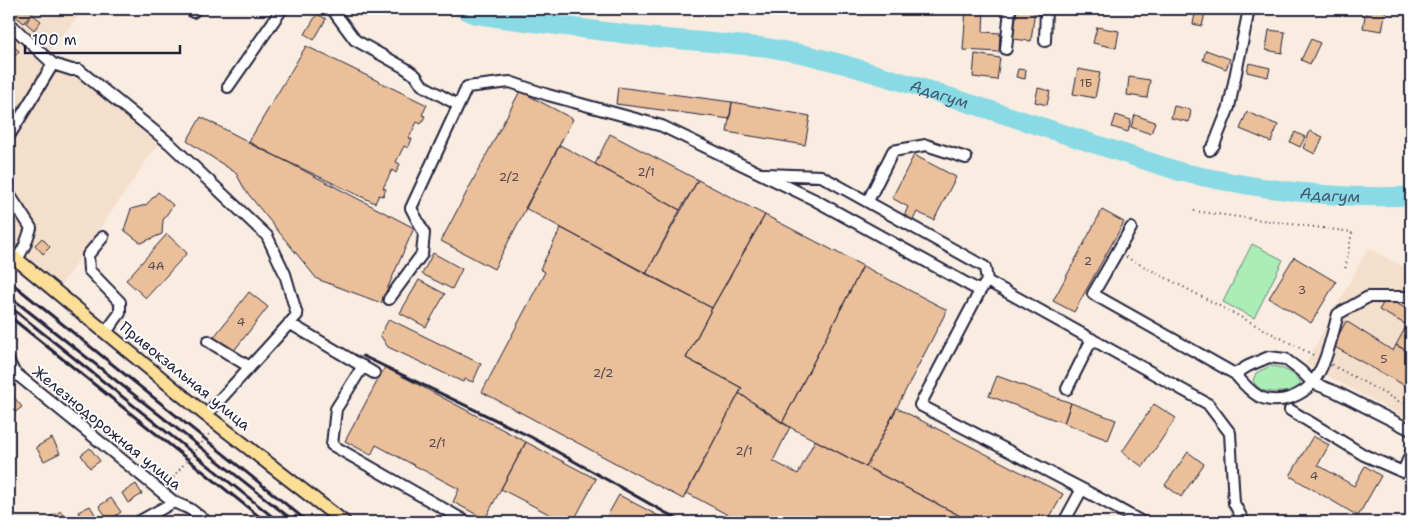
<svg xmlns="http://www.w3.org/2000/svg" width="1420" height="531" font-family="'Shantell Sans',sans-serif">
	<style>
		.built { fill: #f4decc }
		.green { fill: #abedb6; stroke: #668878 }
		.lines { fill: none; stroke-linecap: round; stroke-linejoin: round }
		.river { stroke: #89dae4; stroke-width: 19 }
		.building { fill: #eabf9a; stroke: #22223b }
		.minor-casing { stroke: #22223b; stroke-width: 14 }
		.major-casing { stroke: #22223b; stroke-width: 16 }
		.path { stroke: #22223b; stroke-width: 2; stroke-dasharray: 1 4; stroke-linecap: butt }
		.minor { stroke: #fff; stroke-width: 10 }
		.major { stroke: #fdde96; stroke-width: 12 }
		.rail { stroke: #22223b; stroke-width: 3 }
		.labels { text-anchor: middle; stroke-width: 4; stroke-linejoin: round; paint-order: stroke }
		.number-label { font-size: 12px; fill: #544953 }
		.street-label { font-size: 15px; fill: #22223b; stroke: #fff }
		.water-label { font-size: 16px; font-style: italic; fill: #41596e; stroke: #fff }
	</style>
	<rect width="100%" height="100%" fill="#f9ece1"/>
	<filter id="ink" filterUnits="userSpaceOnUse"><feTurbulence type="fractalNoise" baseFrequency=".02" numOctaves="2"/><feDisplacementMap in="SourceGraphic" scale="10" xChannelSelector="R" yChannelSelector="G"/><feConvolveMatrix kernelMatrix="1 2 1 2 8 2 1 2 1" color-interpolation-filters="sRGB"/></filter>
	<g filter="url(#ink)">
		<path class="built" d="M9,9H85L49,50L158,144L61,285L9,243Z
			M1368,248L1411,271V421L1306,364Z"/>
		<path class="green" d="M1252,244L1283,260L1254,318L1223,302Z
			M1270,366C1281,366 1297,374 1301,384L1293,391C1279,392 1259,396 1253,380L1256,373Z"/>
		<g class="lines">
			<path class="river" id="s1" d="M464,9L474,14L506,19L649,37L764,47L808,55L846,65L919,87L1181,172C1256,189 1335,200 1411,196"/>
		</g>
		<path class="building" d="M9,9H35L24,23L9,11Z
			M966,9H984L983,32L1000,33L999,52L963,50Z
			M1017,9H1035L1031,41L1013,39Z
			M1196,9H1206L1202,26L1193,24Z
			M1366,9H1386L1382,31L1363,28Z
			M32,14L41,21L34,30L26,23Z
			M317,14L326,19L314,40L305,34Z
			M1097,27L1119,31L1116,48L1093,43Z
			M1269,30L1285,32L1282,53L1266,50Z
			M1311,39L1320,43L1310,64L1301,60Z
			M9,43L19,51L9,64Z
			M306,46L427,105L422,115L425,116L421,124L417,122L409,138L412,139L408,148L404,146L396,162L400,164L396,173L392,170L383,188L386,189L383,196L379,195L375,203L248,143Z
			M1206,50L1230,59L1226,69L1203,60Z
			M975,54L1000,58L997,80L973,77Z
			M1249,63L1270,68L1268,77L1247,72Z
			M1018,69L1026,70L1025,79L1016,77Z
			M1078,69L1100,73L1095,98L1073,94Z
			M1129,77L1150,80L1147,98L1127,95Z
			M618,87L732,102L730,119L616,104Z
			M1038,88L1050,91L1047,105L1035,102Z
			M520,91L573,119L494,269L441,241Z
			M732,102L810,116L805,145L727,132Z
			M1174,106L1191,110L1189,122L1171,118Z
			M1247,112L1278,125L1271,142L1240,129Z
			M1116,115L1131,120L1128,132L1112,127Z
			M1135,115L1155,122L1151,134L1131,127Z
			M201,117L414,228L381,303L317,279L245,190L236,173L187,141Z
			M1310,131L1323,137L1315,154L1303,148Z
			M1295,132L1305,137L1300,147L1290,142Z
			M610,134L698,180L680,210L595,164Z
			M560,145L680,210L646,274L525,208Z
			M914,155L956,177L934,220L917,212L912,222L903,218L908,207L892,198Z
			M698,180L765,215L712,308L646,274Z
			M158,192L173,205L163,220L162,234L141,243L124,230L131,209L146,205Z
			M1102,210L1124,222L1074,312L1053,301Z
			M765,215L863,266L782,423L739,393L742,388L686,358L712,308Z
			M9,219L14,223L9,229Z
			M561,228L712,308L686,358L742,388L683,499L482,392L545,272L540,269Z
			M167,234L187,253L146,298L126,280Z
			M42,238L50,247L43,254L35,245Z
			M433,253L462,269L452,289L422,274Z
			M1294,257L1336,282L1311,323L1269,298Z
			M863,266L947,310L866,467L782,423Z
			M419,280L445,294L426,327L400,313Z
			M249,292L268,307L233,352L214,337Z
			M1386,298L1411,311V353L1396,345L1407,325L1379,310Z
			M389,319L481,364L473,382L465,379L463,382L388,347L380,335Z
			M1346,321L1393,351L1396,345L1411,353V389L1333,346Z
			M385,367L526,442L485,519L453,502L459,489L376,445L371,455L345,441Z
			M997,376L1071,403L1064,423L989,396Z
			M9,391L22,407L9,417Z
			M739,393L790,427L773,461L798,474L815,440L972,522H741L687,493Z
			M1071,403L1116,420L1108,440L1064,423Z
			M1154,404L1176,418L1143,467L1122,452Z
			M897,408L1063,494L1047,522H972L866,467Z
			M1313,436L1329,445L1318,465L1354,486L1365,466L1381,476L1358,516L1290,476Z
			M52,438L60,453L44,461L36,447Z
			M526,442L596,479L573,522H564L501,489Z
			M90,448L100,461L90,468L81,455Z
			M1188,452L1204,464L1181,497L1165,485Z
			M136,484L142,494L128,503L122,493Z
			M619,495L670,522H604Z
			M111,498L121,512L109,521L99,506Z
			M90,506L99,521L97,522H84L78,512Z
			M61,511L67,522H42Z"/>
		<g class="lines">
			<defs>
				<path id="minor" d="M332,9L355,40L405,68L416,76L422,85L458,105
					M193,12L196,9
					M9,23L53,64L9,136
					M1045,41L1046,9
					M1006,49L1010,9
					M53,64L72,70H79L169,143L267,236L285,274L297,315L206,415
					M228,87L282,9
					M1210,150L1214,145L1229,107L1249,9
					M765,174L821,176L985,267L987,281
					M9,194L31,228L25,245L17,260
					M868,201L893,151L926,145L966,158
					M1131,228L1093,294L1235,374C1251,393 1263,406 1290,398C1298,395 1307,390 1312,383C1326,367 1332,335 1338,314L1368,297H1411
					M103,237L88,255L89,270L120,302V313L106,332
					M980,291L987,281L1208,404L1230,433L1234,503L1244,522
					M389,299L422,254L424,233L411,208L467,87L510,82L548,95L662,126L813,199L980,291L920,405L1082,489L1064,522
					M289,323L374,373
					M208,341L248,366
					M9,362L14,372L174,502L190,509L207,522
					M363,366L336,409L332,445L467,522
					M1235,374L1248,366L1269,357L1285,359L1301,371L1313,383L1336,392L1411,430
					M1067,389L1092,339
					M1290,410L1364,455L1403,472L1411,453
					M1082,489L1142,522
					M138,522L174,502"/>
				<path id="major" d="M9,253L206,415L344,522"/>
			</defs>
			<use href="#minor" class="minor-casing"/>
			<use href="#major" class="major-casing"/>
			<path class="path" d="M1194,211L1352,232L1345,270
				M1126,257L1315,356
				M1332,365L1411,408
				M170,487L174,476L210,433"/>
			<use href="#minor" class="minor"/>
			<use href="#major" class="major"/>
			<path class="rail" d="M9,281L308,522
				M9,296L295,522
				M9,306L279,522
				M9,316L266,522
				M363,356L531,437L682,522"/>
		</g>
	</g>
	<g class="labels">
		<g class="number-label">
			<text x="1086" y="87">1Б</text>
			<text x="646" y="176">2/1</text>
			<text x="509" y="181">2/2</text>
			<text x="1088" y="265">2</text>
			<text x="156" y="270">4А</text>
			<text x="1302" y="294">3</text>
			<text x="241" y="326">4</text>
			<text x="1384" y="363">5</text>
			<text x="603" y="377">2/2</text>
			<text x="437" y="447">2/1</text>
			<text x="744" y="455">2/1</text>
			<text x="1314" y="480">4</text>
		</g>
		<g class="street-label">
			<text transform="translate(185 376) rotate(39)" y="5">Привокзальная улица</text>
			<text transform="translate(107 428) rotate(39)" y="5">Железнодорожная улица</text>
		</g>
		<g class="water-label">
			<text dy="6" stroke="none"><textPath href="#s1" startOffset="485">Адагум</textPath></text>
			<text dy="6" stroke="none"><textPath href="#s1" startOffset="890">Адагум</textPath></text>
		</g>
	</g>
	<rect width="1420" height="531" fill="none" stroke="#fff" stroke-width="30"/>
	<rect x="15" y="15" width="1390" height="501" fill="none" stroke="#22223b" stroke-width="2" filter="url(#ink)"/>
	<path d="M25 45v8h155v-8" fill="none" stroke="#22223b" stroke-width="2.5"/>
	<text x="32" y="45" font-size="15" fill="#22223b" stroke="#ffffff" stroke-width="4" paint-order="stroke">100 m</text>
</svg>
